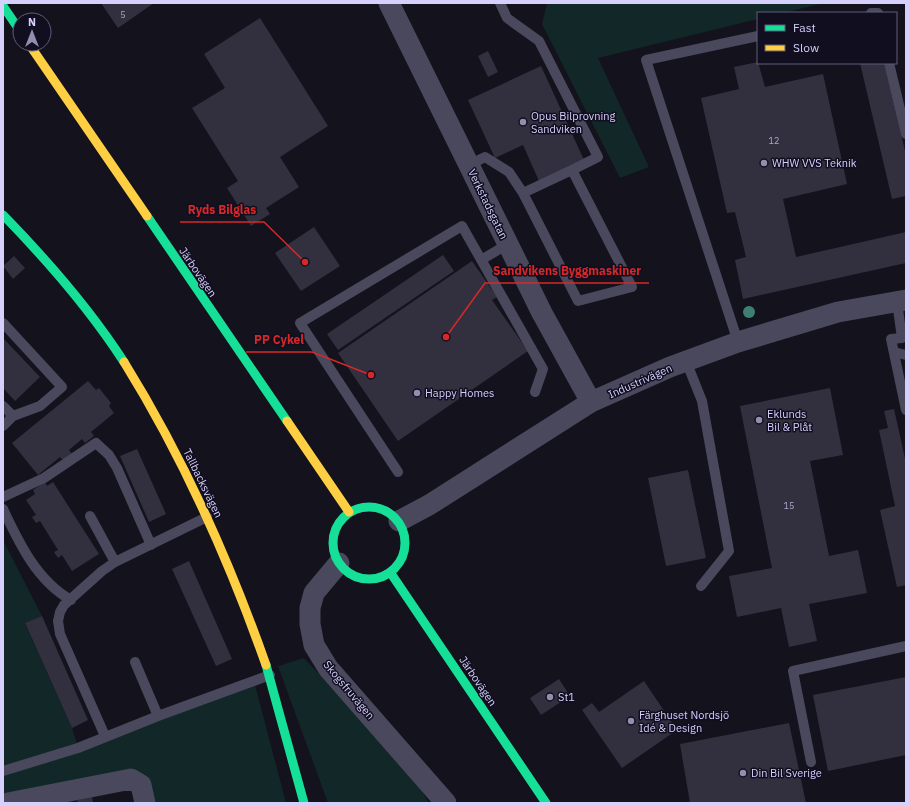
<svg xmlns="http://www.w3.org/2000/svg" width="909" height="806" font-family="'IBM Plex Sans',sans-serif">
	<style>
		.green { fill: #122727 }
		.building { fill: #32303e }
		.lines { fill: none; stroke-linecap: round; stroke-linejoin: round }
		.lane { stroke: #49485c; stroke-width: 10 }
		.street { stroke: #49485c; stroke-width: 21 }
		.fast { stroke: #16e098; stroke-width: 9 }
		.slow { stroke: #ffcf43; stroke-width: 9 }
		.tree { fill: #3e7f73 }
		.poi-dot { fill: #928eae; stroke: #110e20; stroke-width: 1.5 }
		.labels { text-anchor: middle; stroke-width: 3; stroke-linejoin: round; paint-order: stroke }
		.number-label { font-size: 9px; fill: #ada8cc }
		.poi-label { font-size: 11px; fill: #d6d0fc; stroke: #110e20; text-anchor: start }
		.street-label { font-size: 11px; fill: #d6d0fc; stroke: #110e20 }
		.leader { fill: none; stroke: #d62828; stroke-width: 1.5 }
		.callout-dot { fill: #d62828; stroke: #110e20; stroke-width: 1.5 }
		.callout-label { font-size: 12px; text-anchor: middle; font-weight: bold; fill: #d62828; stroke: #110e20; stroke-width: 3; stroke-linejoin: round; paint-order: stroke }
	</style>
	<rect width="100%" height="100%" fill="#14121c"/>
	<path class="green" d="M547,3H824L783,13H758V19L598,58L649,167L620,178L542,24Z
		M3,540L42,616L25,624L72,728L78,747L254,681L286,803H145L141,785L3,803Z
		M304,658L412,775L429,803H328L278,666Z"/>
	<path class="building" d="M101,3H154L118,28Z
		M260,18L328,126L280,157L299,187L266,208L270,214L251,226L227,188L238,181L192,108L225,88L204,54Z
		M488,51L498,72L488,77L478,56Z
		M758,62L765,87L823,74L847,184L783,199L796,257L906,232V263L743,299L735,260L746,257L735,212L727,213L701,98L739,89L734,67Z
		M860,63H884L906,155V196L892,199Z
		M541,66L584,160L539,181L523,145L495,158L468,100Z
		M314,227L340,266L301,291L275,253Z
		M443,255L454,271L338,350L327,334Z
		M14,256L25,268L13,279L3,266Z
		M472,261L497,297L492,300L528,351L398,441L338,353Z
		M3,338L40,377L15,401L3,388Z
		M88,381L96,390L99,388L111,403L109,406L114,413L91,432L94,436L85,443L82,439L69,450L72,454L63,460L60,457L38,475L12,443Z
		M830,388L843,455L810,461L829,556L858,550L867,593L809,604L817,641L789,647L781,608L737,617L729,576L772,568L740,406Z
		M894,409L906,463V585L897,587L880,510L895,506L879,430L888,428L884,411Z
		M137,449L166,514L149,522L120,456Z
		M688,470L706,558L666,566L648,478Z
		M45,482L47,486L53,482L99,554L72,571L62,555L58,558L54,552L58,550L40,521L36,523L32,517L36,515L26,500L35,494L33,490Z
		M189,561L232,659L216,666L172,569Z
		M42,616L88,720L72,728L25,623Z
		M906,677V755L828,771L813,695Z
		M559,679L570,696L541,715L530,698Z
		M644,681L677,730L622,768L582,710L592,703L599,712Z
		M789,723L806,803H690L680,744Z
		M92,797L93,803H78L77,800Z"/>
	<g class="lines">
		<path class="lane" d="M871,13H878
			M889,63L906,134
			M469,165L485,157L509,172L523,193L578,301L632,287L572,170L598,157L539,41L507,18L500,3
			M523,193L572,170
			M481,260L508,244
			M897,302L902,338L891,339L906,410
			M3,323L62,387L40,406L13,416L3,406
			M738,342L646,60L758,36
			M894,352L906,355
			M686,361L702,401L729,551L701,586
			M3,426L13,416
			M398,472L300,323L462,226L543,369L535,392
			M3,497L44,478L96,443L109,455L117,468L151,545
			M3,509C19,543 37,581 71,600
			M90,516L115,562
			M135,662L158,716
			M105,736L60,634L58,621L60,612L64,605L102,571L115,562L207,517
			M811,762L793,671L906,646
			M3,771L78,748L158,716L270,675"/>
		<path class="street" d="M389,3L542,313L591,402
			M399,521L429,505L591,402L670,367L738,342L838,312L906,300
			M339,563L314,593L310,608V624L314,645L328,668L446,803
			M8,803L131,779L141,785L145,803"/>
		<path class="fast" d="M3,6L20,31
			M3,215C48,261 89,308 124,362
			M147,216L287,421
			M333 543a36 36 0 1 1 72 0a36 36 0 1 1-72 0Z
			M390,572L546,803
			M266,665L304,803"/>
		<path class="slow" d="M29,44L147,216
			M124,362C183,457 229,560 266,665
			M287,421L349,512"/>
	</g>
	<circle class="tree" cx="749" cy="312" r="6"/>
	<g class="poi-dot">
		<circle cx="523" cy="122" r="4"/>
		<circle cx="764" cy="163" r="4"/>
		<circle cx="417" cy="393" r="4"/>
		<circle cx="759" cy="420" r="4"/>
		<circle cx="550" cy="697" r="4"/>
		<circle cx="631" cy="721" r="4"/>
		<circle cx="743" cy="773" r="4"/>
	</g>
	<g class="labels">
		<g class="number-label">
			<text x="123" y="18">5</text>
			<text x="774" y="144">12</text>
			<text x="789" y="509">15</text>
		</g>
		<g class="poi-label">
			<text x="531" y="120">Opus Bilprovning<tspan x="531" dy="13">Sandviken</tspan></text>
			<text x="772" y="167">WHW VVS Teknik</text>
			<text x="425" y="397">Happy Homes</text>
			<text x="767" y="418">Eklunds<tspan x="767" dy="13">Bil &amp; Plåt</tspan></text>
			<text x="558" y="701">St1</text>
			<text x="639" y="719">Färghuset Nordsjö<tspan x="639" dy="13">Idé &amp; Design</tspan></text>
			<text x="751" y="777">Din Bil Sverige</text>
		</g>
		<g class="street-label">
			<text transform="translate(488 204) rotate(64)" y="4">Verkstadsgatan</text>
			<text transform="translate(198 272) rotate(56)" y="4">Järbovägen</text>
			<text transform="translate(640 381) rotate(-24)" y="4">Industrivägen</text>
			<text transform="translate(203 483) rotate(64)" y="4">Tallbacksvägen</text>
			<text transform="translate(478 681) rotate(56)" y="4">Järbovägen</text>
			<text transform="translate(349 690) rotate(50)" y="4">Skogsfruvägen</text>
		</g>
	</g>
	<path class="leader" d="M305 262L264 222H180M446 337L485 283H649M371 375L312 352H246"/>
	<g class="callout-dot">
		<circle cx="305" cy="262" r="4"/>
		<circle cx="446" cy="337" r="4"/>
		<circle cx="371" cy="375" r="4"/>
	</g>
	<g class="callout-label">
		<text x="222" y="214">Ryds Bilglas</text>
		<text x="567" y="275">Sandvikens Byggmaskiner</text>
		<text x="279" y="344">PP Cykel</text>
	</g>
	<rect width="909" height="806" fill="none" stroke="#d6d0fc" stroke-width="8"/>
	<rect x="757" y="12" width="140" height="52" fill="#110e20" stroke="#605c78"/>
	<rect x="765" y="25" width="20" height="6" fill="#16e098" stroke="#605c78"/>
	<text x="793" y="32" font-size="12" fill="#d6d0fc">Fast</text>
	<rect x="765" y="45" width="20" height="6" fill="#ffcf43" stroke="#605c78"/>
	<text x="793" y="52" font-size="12" fill="#d6d0fc">Slow</text>
	<g transform="translate(32 32)"><circle r="19" fill="#110e20" stroke="#605c78"/>
	<path d="M0-3L7 15L0 10L-7 15Z" fill="#928eae"/>
	<text y="-6" font-size="11" font-weight="bold" text-anchor="middle" fill="#d6d0fc">N</text>
	</g>
</svg>
